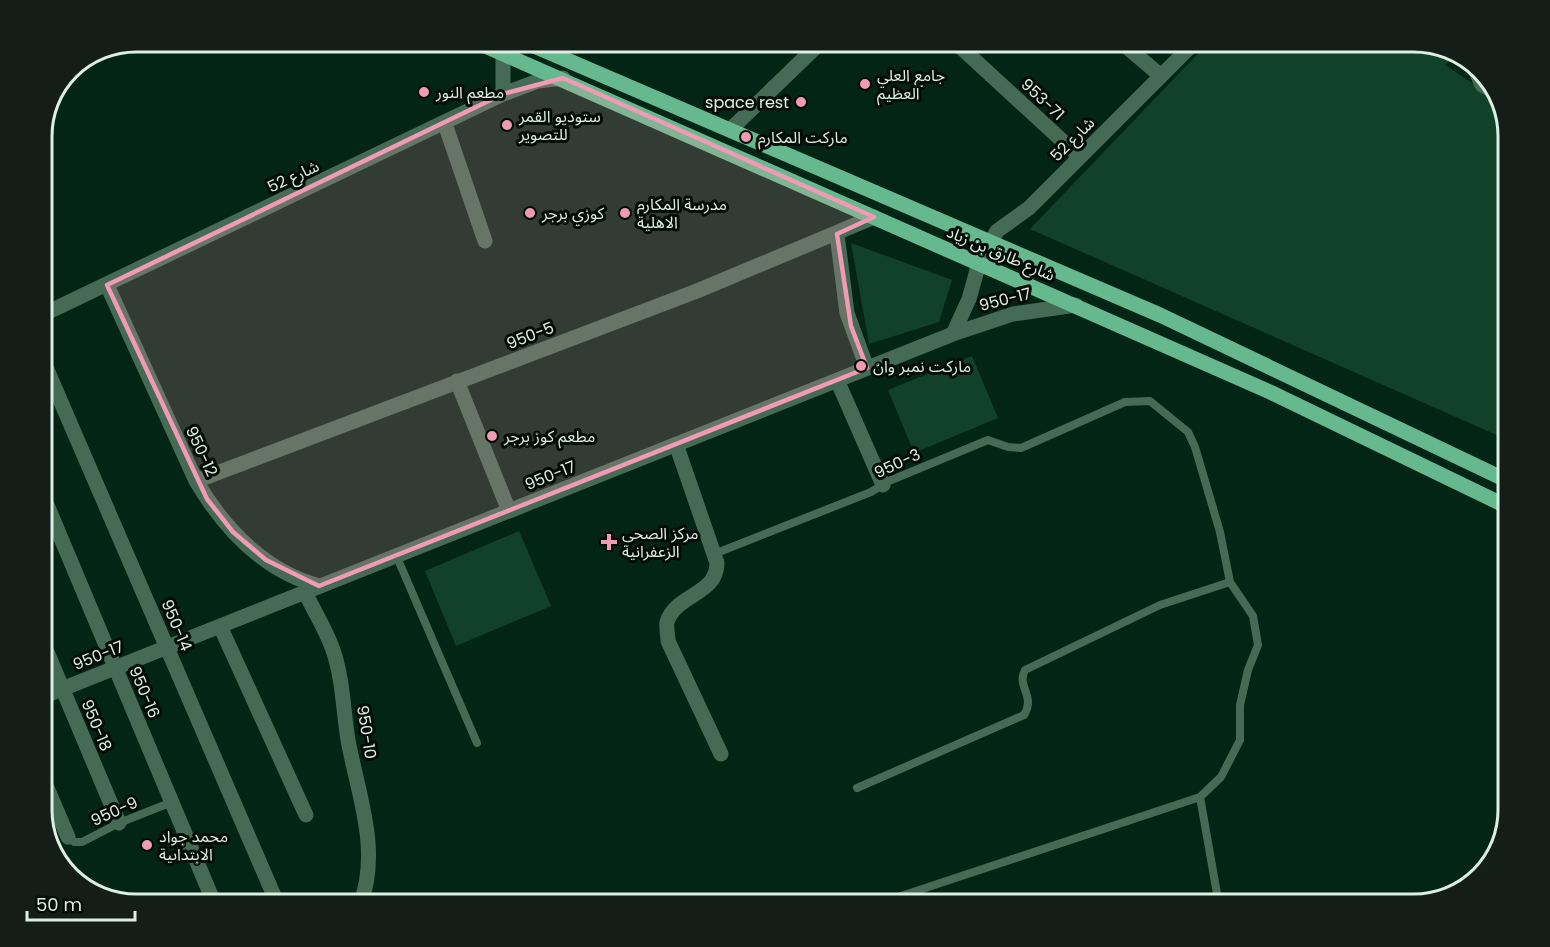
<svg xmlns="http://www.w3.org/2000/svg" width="1550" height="947" font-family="Poppins,'Noto Sans Arabic',sans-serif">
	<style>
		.green { fill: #11412b }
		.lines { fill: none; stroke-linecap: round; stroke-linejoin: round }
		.lane { stroke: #456b56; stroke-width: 8 }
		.street { stroke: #456b56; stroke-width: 15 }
		.primary { stroke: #66b98e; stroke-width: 15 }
		.marked { fill: #f09ab5; fill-opacity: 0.2; stroke: #f09ab5; stroke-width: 4.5; stroke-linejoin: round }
		.poi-dot { fill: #f09ab5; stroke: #020b05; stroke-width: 2 }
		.labels { text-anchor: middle; stroke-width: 6; stroke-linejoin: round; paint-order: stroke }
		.poi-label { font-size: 16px; fill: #ddefe4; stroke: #020b05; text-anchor: start }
		.street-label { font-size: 16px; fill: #ddefe4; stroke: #020b05 }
		.rim { fill: none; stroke: #ddefe4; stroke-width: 3 }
	</style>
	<rect width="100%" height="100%" fill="#032515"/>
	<path class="green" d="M1209,42H1413L1456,54L1445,65L1498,100L1508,131V440L1030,229Z
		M851,243L952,280L939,322L869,344Z
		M972,356L998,418L914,453L888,390Z
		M519,531L551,606L456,646L425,571Z"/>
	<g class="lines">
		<path class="lane" d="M714,554L871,492L889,481L988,440L1008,447L1021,448L1125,402L1150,401L1188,432L1195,447L1220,532L1230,582L1253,616L1258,645L1248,670L1240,705V740L1221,777L1200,797L1219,905
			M396,555L477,743
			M857,788L1024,715C1036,696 1016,686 1025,670L1160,605L1230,582
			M43,820L58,814
			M68,837L74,842H82L119,823L172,802
			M874,905L1200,797"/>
		<path class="street" d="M955,42L1080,157
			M1121,42L1161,76
			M1475,69L1482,85L1496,92
			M503,94V53
			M445,124L485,241
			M730,130L821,42
			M837,234L847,313L867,368
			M107,285L196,481C224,528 264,571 319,586
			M42,315L503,94L538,81L563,78
			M953,334L969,299L979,263L997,231L1029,208L1195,42
			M42,358L278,905
			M837,380L883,485
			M457,381L509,511
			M676,444L717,563C717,595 676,594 667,622C666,627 668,636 668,641L721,754
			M196,481L697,291L874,217
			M42,493L215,905
			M305,592C314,611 326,630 333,650C343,679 343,709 348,740C358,795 381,850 360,905
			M220,626L306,815
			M42,640L119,823
			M42,697L953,334L1013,314L1076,305
			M42,776L68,837"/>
		<path class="primary" d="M476,42L1270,392L1508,507
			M525,42L1160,315L1508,481"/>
	</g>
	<path class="marked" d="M563,78L874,217L837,234L851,326L867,368L319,586L266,560L233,532L207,499L107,285L503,94Z"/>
	<g class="poi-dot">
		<circle cx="865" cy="84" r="6"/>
		<circle cx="424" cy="92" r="6"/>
		<circle cx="801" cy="102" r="6"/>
		<circle cx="507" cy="125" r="6"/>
		<circle cx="746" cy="137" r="6"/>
		<circle cx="530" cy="213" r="6"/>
		<circle cx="625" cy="213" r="6"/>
		<circle cx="861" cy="366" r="6"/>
		<circle cx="492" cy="436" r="6"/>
		<path d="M606 533h6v6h6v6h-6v6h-6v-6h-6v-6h6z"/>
		<circle cx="147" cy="845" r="6"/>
	</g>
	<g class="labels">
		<g class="poi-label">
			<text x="877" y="81">جامع العلي<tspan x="877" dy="18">العظيم</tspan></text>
			<text x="436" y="98">مطعم النور</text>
			<text x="789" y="108" text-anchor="end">space rest</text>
			<text x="519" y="122">ستوديو القمر<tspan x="519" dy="18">للتصوير</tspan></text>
			<text x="758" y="143">ماركت المكارم</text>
			<text x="637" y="210">مدرسة المكارم<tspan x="637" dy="18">الاهلية</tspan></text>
			<text x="542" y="219">كوزي برجر</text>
			<text x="873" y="372">ماركت نمبر وان</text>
			<text x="504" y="442">مطعم كوز برجر</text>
			<text x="622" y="539">مركز الصحي<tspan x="622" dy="18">الزعفرانية</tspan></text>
			<text x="159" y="842">محمد جواد<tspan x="159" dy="18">الابتداىية</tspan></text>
		</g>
		<g class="street-label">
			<text transform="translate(1043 99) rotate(43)" y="6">953-71</text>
			<text transform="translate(1072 139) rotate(-45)" y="6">شارع 52</text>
			<text transform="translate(293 176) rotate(-25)" y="6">شارع 52</text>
			<text transform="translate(1001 253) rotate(23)" y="6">شارع طارق بن زياد</text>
			<text transform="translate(1005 299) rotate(-14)" y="6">950-17</text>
			<text transform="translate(530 335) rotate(-21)" y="6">950-5</text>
			<text transform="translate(202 451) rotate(65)" y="6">950-12</text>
			<text transform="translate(897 463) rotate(-25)" y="6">950-3</text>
			<text transform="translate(550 475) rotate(-22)" y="6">950-17</text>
			<text transform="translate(177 625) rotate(67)" y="6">950-14</text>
			<text transform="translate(98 655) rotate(-22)" y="6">950-17</text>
			<text transform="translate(145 692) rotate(67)" y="6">950-16</text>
			<text transform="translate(97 725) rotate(67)" y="6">950-18</text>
			<text transform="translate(367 732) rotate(81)" y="6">950-10</text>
			<text transform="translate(114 811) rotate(-24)" y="6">950-9</text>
		</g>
	</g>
	<path d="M0 0H1550V947H0ZM136 52H1414A84 84 0 0 1 1498 136V810A84 84 0 0 1 1414 894H136A84 84 0 0 1 52 810V136A84 84 0 0 1 136 52Z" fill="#141d17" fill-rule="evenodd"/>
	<path class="rim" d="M136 52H1414A84 84 0 0 1 1498 136V810A84 84 0 0 1 1414 894H136A84 84 0 0 1 52 810V136A84 84 0 0 1 136 52Z"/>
	<path d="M27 911v9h108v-9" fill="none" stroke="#ddefe4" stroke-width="3"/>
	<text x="36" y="911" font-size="18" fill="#ddefe4" stroke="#020b05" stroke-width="4.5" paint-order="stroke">50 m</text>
</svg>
